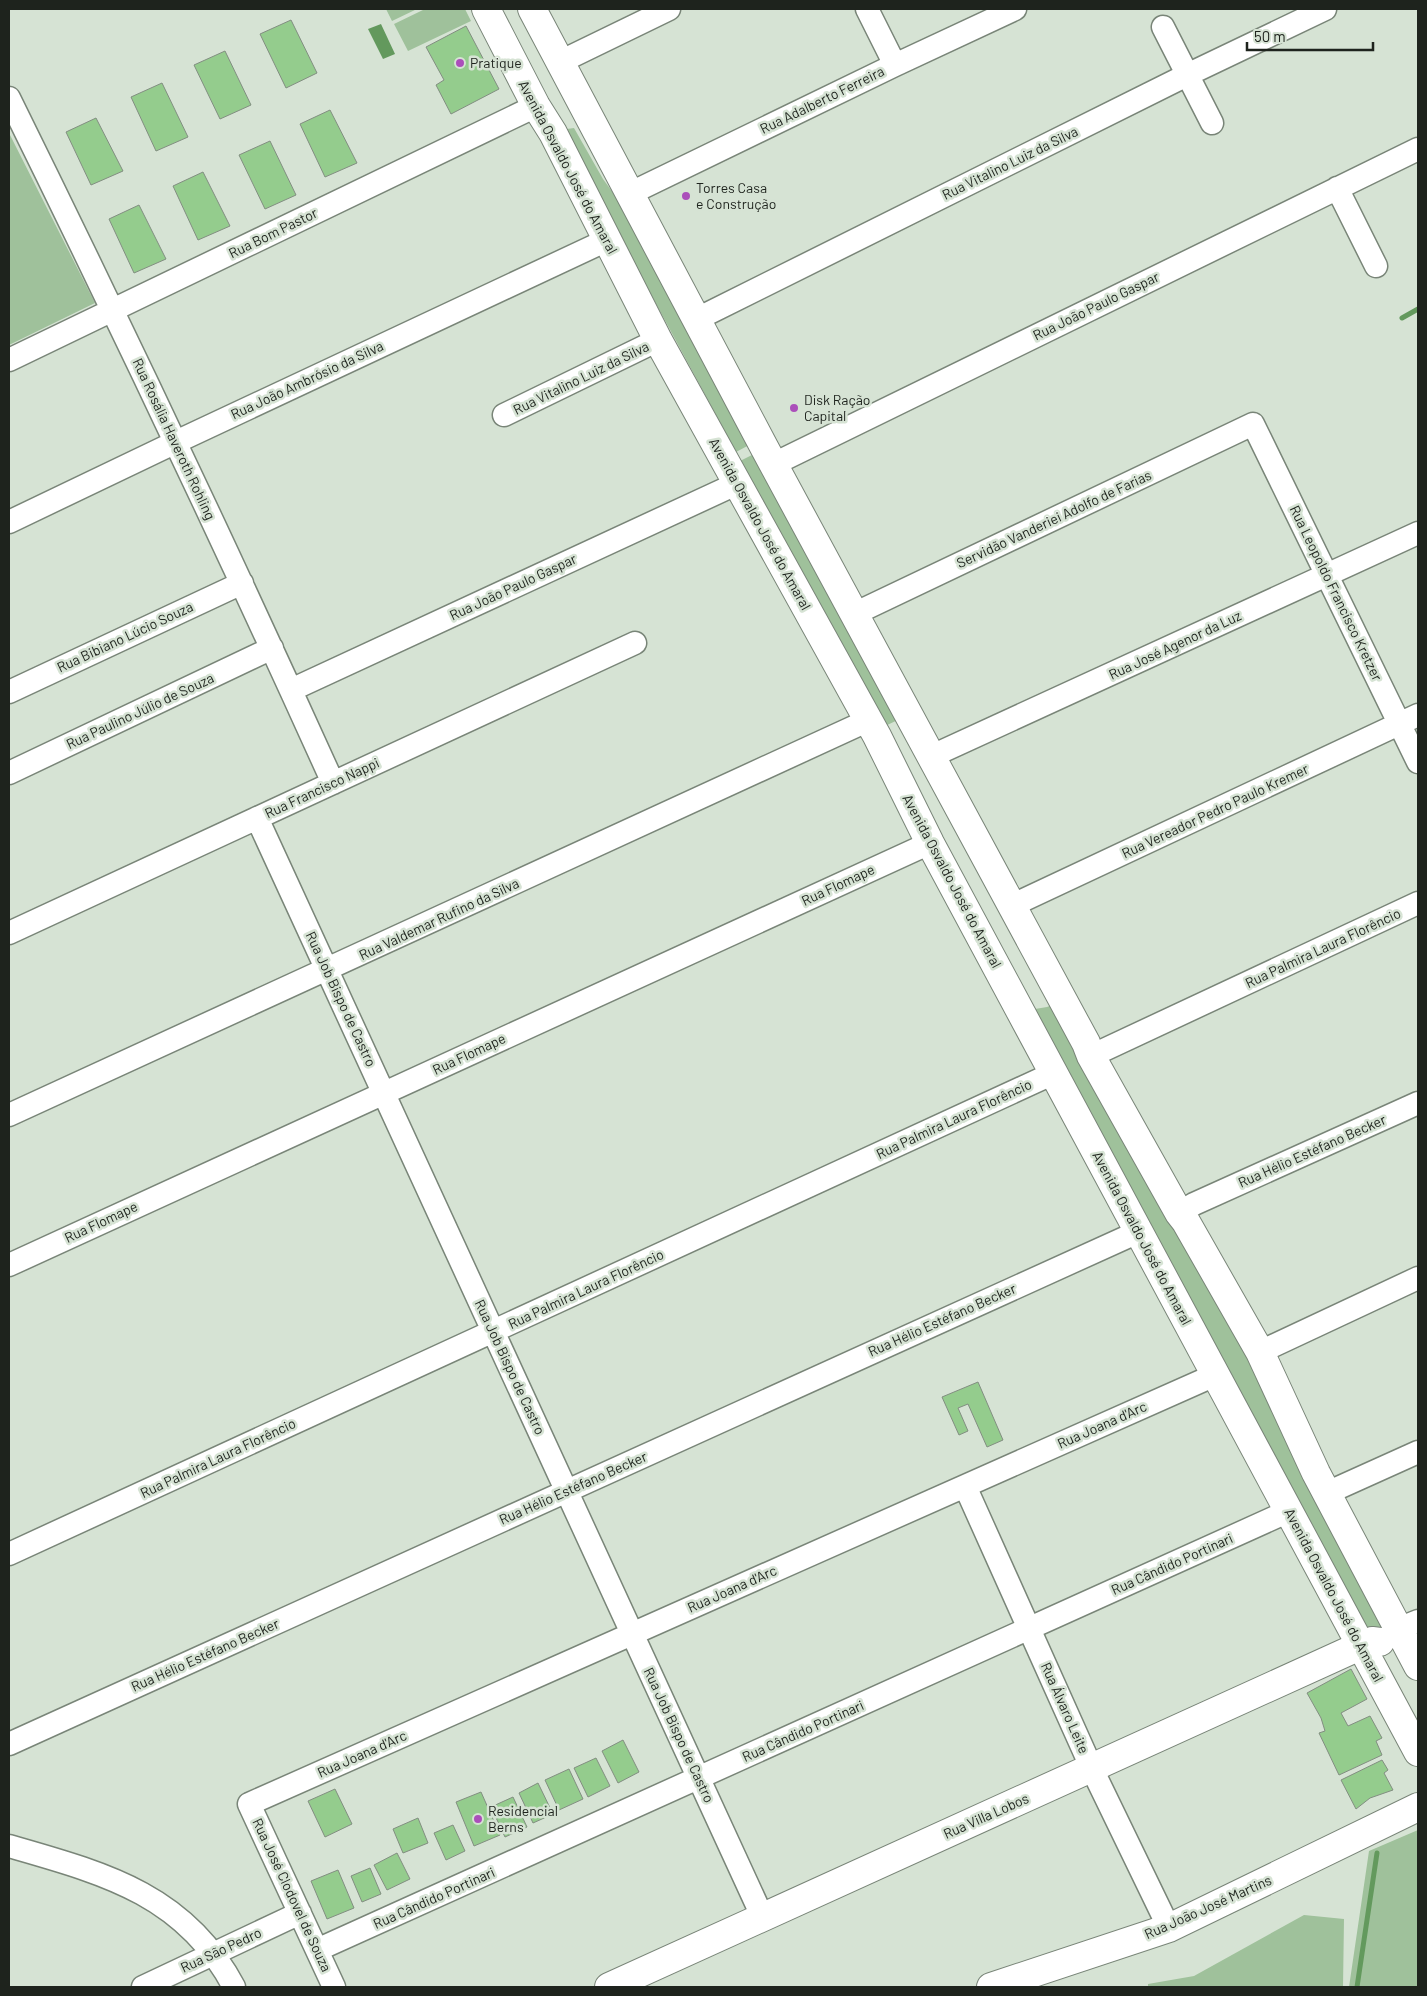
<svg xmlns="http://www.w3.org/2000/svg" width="1427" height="1996" font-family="Barlow,sans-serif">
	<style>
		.green { fill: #9fc19b }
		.water { fill: #63995d }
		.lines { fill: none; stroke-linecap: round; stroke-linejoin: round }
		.stream { stroke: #63995d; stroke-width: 5 }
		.building { fill: #94cc8d; stroke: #828e81 }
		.minor-casing { stroke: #798578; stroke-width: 25 }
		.major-casing { stroke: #798578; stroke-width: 30 }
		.minor { stroke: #fff; stroke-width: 22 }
		.major { stroke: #fff; stroke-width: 28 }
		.poi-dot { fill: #ab4fba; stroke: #d6e3d4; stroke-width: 2 }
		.labels { text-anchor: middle; stroke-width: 5; stroke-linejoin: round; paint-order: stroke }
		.poi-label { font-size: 14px; fill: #1e231d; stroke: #d6e3d4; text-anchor: start }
		.street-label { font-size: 14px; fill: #1e231d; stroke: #d6e3d4 }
	</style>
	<rect width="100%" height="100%" fill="#d6e3d4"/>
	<path class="green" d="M386,9H417L392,21Z
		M425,9H465L471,21L408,51L394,24Z
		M574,128L603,179L640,230L753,443L736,452L565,135L567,129Z
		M9,133L95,303L9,345Z
		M758,452L902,718L883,727L738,462Z
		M1057,1003L1401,1643L1369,1633L1035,1009L1047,1007Z
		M1418,1830V1987H1349L1369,1851Z
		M1304,1915L1344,1919L1343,1987H1148V1984L1194,1976Z"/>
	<path class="water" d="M381,24L395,54L383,59L368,29Z"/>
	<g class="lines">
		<path class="stream" d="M1402,318L1418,309
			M1357,1987L1377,1853"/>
	</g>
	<path class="building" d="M291,20L317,73L286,88L260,34Z
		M466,26L499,89L451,114L436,85L444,80L426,47Z
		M225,51L251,105L220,119L194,65Z
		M162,83L188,137L156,151L131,97Z
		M330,110L357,163L325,177L300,124Z
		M96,118L123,171L91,185L66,132Z
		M270,141L296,195L265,209L239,155Z
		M203,172L230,226L198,240L173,186Z
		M139,205L166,259L134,273L109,219Z
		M978,1382L1003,1440L987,1447L968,1404L958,1408L968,1431L959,1435L942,1397Z
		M1351,1669L1367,1699L1341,1713L1348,1726L1370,1716L1382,1738L1376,1741L1382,1755L1339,1775L1319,1733L1325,1731L1321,1718L1307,1693Z
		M623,1740L639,1772L618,1783L602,1751Z
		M596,1758L610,1786L588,1797L574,1768Z
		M1382,1760L1388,1770L1384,1773L1393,1790L1370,1798L1356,1809L1341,1780Z
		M569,1769L583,1799L559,1810L545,1780Z
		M538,1783L553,1814L533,1823L519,1793Z
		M335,1789L352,1824L325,1837L308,1801Z
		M481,1792L500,1835L474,1846L456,1802Z
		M513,1797L527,1827L505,1837L491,1807Z
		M418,1818L428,1843L403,1853L393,1829Z
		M453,1825L465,1851L446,1860L434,1833Z
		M397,1853L410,1879L387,1890L374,1865Z
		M370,1868L381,1894L362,1902L351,1876Z
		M338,1870L354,1908L327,1919L311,1881Z"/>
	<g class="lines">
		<defs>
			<path id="minor" d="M867,9L895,65
				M1163,27L1212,123
				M560,62L669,9
				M9,98C121,325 229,553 333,783
				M1337,188L1376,266
				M629,194L895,65L1015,9
				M697,319L1187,75L1325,9
				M9,360L536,106
				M504,415L658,340
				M774,464L1418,149
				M9,522L176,442L607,240
				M854,614L1253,424L1418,762
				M291,690L736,484
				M9,692L242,583
				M932,756L1418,533
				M9,773L272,648
				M257,818L762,1916
				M1011,906L1418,715
				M9,933L635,643
				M1091,1056L1418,903
				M9,1115L869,720
				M1179,1213L1194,1204L1418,1103
				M9,1265L930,843
				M1260,1352L1418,1278
				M965,1486L1092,1769L1169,1928
				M1327,1493L1418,1452
				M9,1554L1054,1073
				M1398,1629L1418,1621
				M9,1744L1138,1232
				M9,1846C103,1873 185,1894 234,1987
				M317,1950L1289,1511
				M143,1987L300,1913
				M334,1987L249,1804L1215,1375"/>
			<path id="major" d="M486,9L536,106L553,133L658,340L877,736L930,843L1418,1752
				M532,9L764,447L1086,1043L1091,1056L1179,1213L1186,1222L1260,1352L1316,1473L1418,1666
				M609,1987L1351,1650L1372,1641L1380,1642
				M991,1987L1169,1928L1418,1807"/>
		</defs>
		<use href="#minor" class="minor-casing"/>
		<use href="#major" class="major-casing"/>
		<use href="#minor" class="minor"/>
		<use href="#major" class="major"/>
	</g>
	<g class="poi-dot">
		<circle cx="460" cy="63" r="5"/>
		<circle cx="686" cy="196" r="5"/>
		<circle cx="794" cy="408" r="5"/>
		<circle cx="478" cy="1819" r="5"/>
	</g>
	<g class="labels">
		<g class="poi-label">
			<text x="470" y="68">Pratique</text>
			<text x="696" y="193">Torres Casa<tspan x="696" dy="16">e Construção</tspan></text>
			<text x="804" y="405">Disk Ração<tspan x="804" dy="16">Capital</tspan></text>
			<text x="488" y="1816">Residencial<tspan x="488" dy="16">Berns</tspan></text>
		</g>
		<g class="street-label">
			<text transform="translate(822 100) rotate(-26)" y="5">Rua Adalberto Ferreira</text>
			<text transform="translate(1010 163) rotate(-26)" y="5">Rua Vitalino Luiz da Silva</text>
			<text transform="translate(568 167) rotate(62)" y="5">Avenida Osvaldo José do Amaral</text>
			<text transform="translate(273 233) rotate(-26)" y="5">Rua Bom Pastor</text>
			<text transform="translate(1096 306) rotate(-26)" y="5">Rua João Paulo Gaspar</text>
			<text transform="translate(581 378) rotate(-26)" y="5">Rua Vitalino Luiz da Silva</text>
			<text transform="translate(307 380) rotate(-25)" y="5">Rua João Ambrósio da Silva</text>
			<text transform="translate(174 439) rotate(65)" y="5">Rua Rosália Haveroth Rohling</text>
			<text transform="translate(1054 519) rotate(-25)" y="5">Servidão Vanderiei Adolfo de Farias</text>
			<text transform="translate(760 524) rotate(61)" y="5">Avenida Osvaldo José do Amaral</text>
			<text transform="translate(513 587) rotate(-25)" y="5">Rua João Paulo Gaspar</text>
			<text transform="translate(1336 593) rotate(64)" y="5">Rua Leopoldo Francisco Kretzer</text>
			<text transform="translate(125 637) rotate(-25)" y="5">Rua Bibiano Lúcio Souza</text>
			<text transform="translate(1175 645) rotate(-25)" y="5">Rua José Agenor da Luz</text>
			<text transform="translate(140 711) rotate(-25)" y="5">Rua Paulino Júlio de Souza</text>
			<text transform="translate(322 788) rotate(-25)" y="5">Rua Francisco Nappi</text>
			<text transform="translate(1215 811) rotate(-25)" y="5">Rua Vereador Pedro Paulo Kremer</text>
			<text transform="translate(952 881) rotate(62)" y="5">Avenida Osvaldo José do Amaral</text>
			<text transform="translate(838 885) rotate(-25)" y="5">Rua Flomape</text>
			<text transform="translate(439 919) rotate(-25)" y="5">Rua Valdemar Rufino da Silva</text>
			<text transform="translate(1323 948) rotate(-25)" y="5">Rua Palmira Laura Florêncio</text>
			<text transform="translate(341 999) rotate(65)" y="5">Rua Job Bispo de Castro</text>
			<text transform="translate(469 1054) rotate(-25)" y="5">Rua Flomape</text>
			<text transform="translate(954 1119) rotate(-25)" y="5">Rua Palmira Laura Florêncio</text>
			<text transform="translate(1312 1151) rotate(-24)" y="5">Rua Hélio Estéfano Becker</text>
			<text transform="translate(101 1222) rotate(-25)" y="5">Rua Flomape</text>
			<text transform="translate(1142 1238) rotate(62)" y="5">Avenida Osvaldo José do Amaral</text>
			<text transform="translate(586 1289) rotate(-25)" y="5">Rua Palmira Laura Florêncio</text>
			<text transform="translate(942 1320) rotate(-24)" y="5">Rua Hélio Estéfano Becker</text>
			<text transform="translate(510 1367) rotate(65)" y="5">Rua Job Bispo de Castro</text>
			<text transform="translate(1102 1425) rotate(-24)" y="5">Rua Joana d'Arc</text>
			<text transform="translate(218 1458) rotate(-25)" y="5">Rua Palmira Laura Florêncio</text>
			<text transform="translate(573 1488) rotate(-24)" y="5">Rua Hélio Estéfano Becker</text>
			<text transform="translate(1172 1564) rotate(-24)" y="5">Rua Cândido Portinari</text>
			<text transform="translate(732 1589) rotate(-24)" y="5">Rua Joana d'Arc</text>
			<text transform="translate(1334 1595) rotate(62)" y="5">Avenida Osvaldo José do Amaral</text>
			<text transform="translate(205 1655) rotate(-24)" y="5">Rua Hélio Estéfano Becker</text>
			<text transform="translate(1065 1708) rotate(66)" y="5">Rua Álvaro Leite</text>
			<text transform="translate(803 1731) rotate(-24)" y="5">Rua Cândido Portinari</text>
			<text transform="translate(679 1735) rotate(65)" y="5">Rua Job Bispo de Castro</text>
			<text transform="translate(362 1754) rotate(-24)" y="5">Rua Joana d'Arc</text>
			<text transform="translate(986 1816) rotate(-24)" y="5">Rua Villa Lobos</text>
			<text transform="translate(292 1895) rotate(65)" y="5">Rua José Clodovel de Souza</text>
			<text transform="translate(434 1898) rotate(-24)" y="5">Rua Cândido Portinari</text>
			<text transform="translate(1208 1907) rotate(-24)" y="5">Rua João José Martins</text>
			<text transform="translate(221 1950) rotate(-25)" y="5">Rua São Pedro</text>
		</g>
	</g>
	<rect width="1427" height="1996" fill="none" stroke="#1e231d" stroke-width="20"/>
	<path d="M1247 42v8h126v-8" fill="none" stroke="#1e231d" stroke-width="2.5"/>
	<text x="1254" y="42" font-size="15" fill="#1e231d" stroke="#d6e3d4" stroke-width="4" paint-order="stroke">50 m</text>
</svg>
